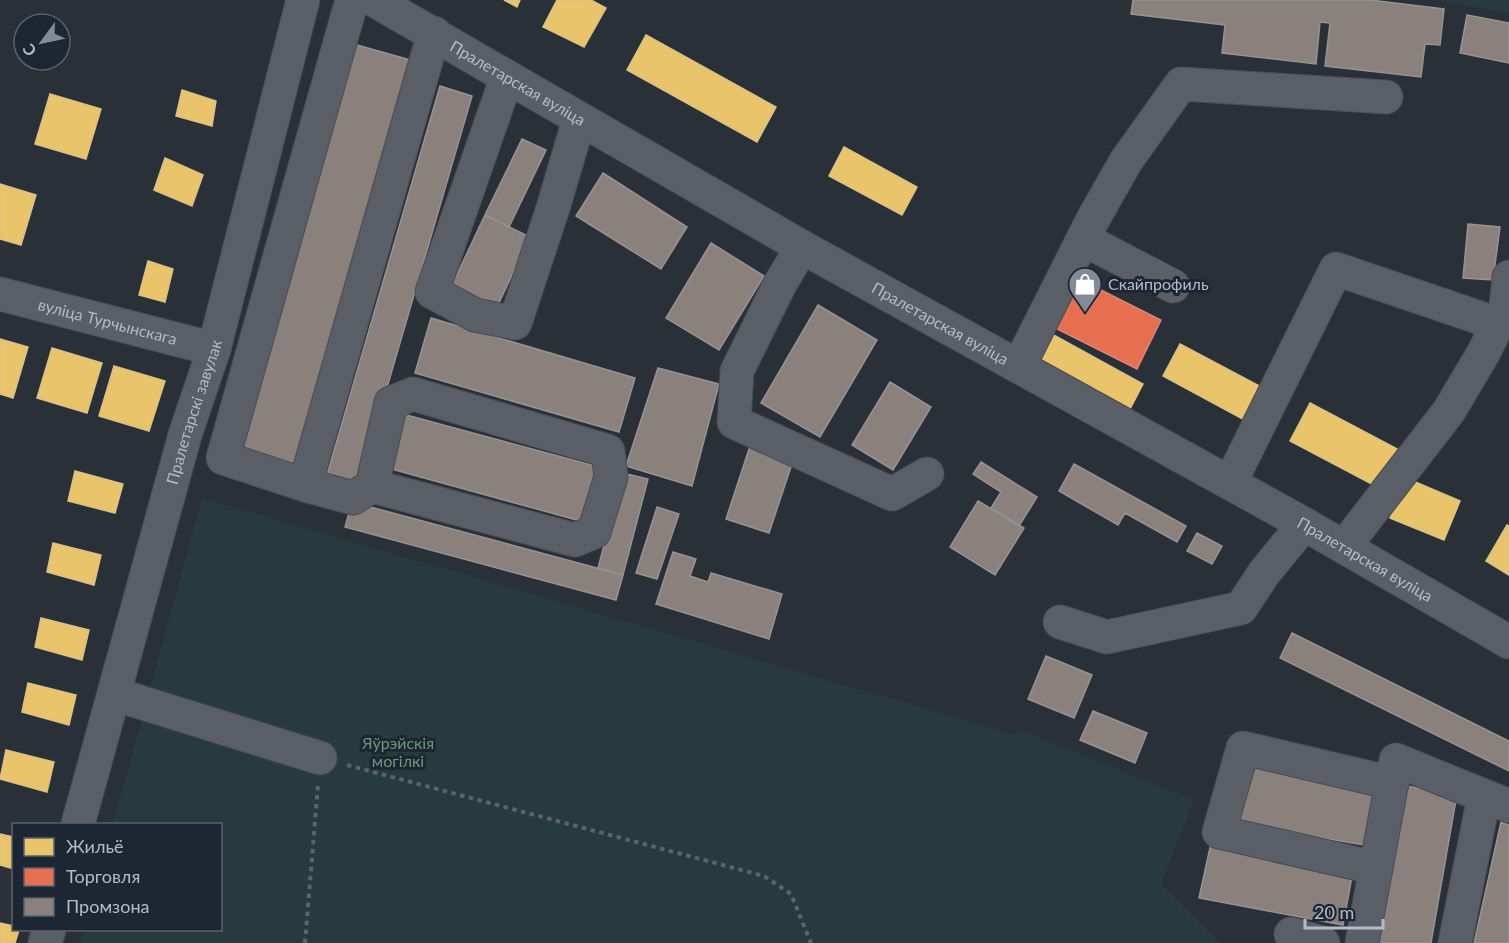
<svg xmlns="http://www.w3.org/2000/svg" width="1509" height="943" font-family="Lato,sans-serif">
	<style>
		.green { fill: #273a3e }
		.homes { fill: #e9c46a; stroke: #d9c286; stroke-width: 1.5 }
		.shops { fill: #e76f51; stroke: #d88675; stroke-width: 1.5 }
		.industry { fill: #8a817c; stroke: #979393; stroke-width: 1.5 }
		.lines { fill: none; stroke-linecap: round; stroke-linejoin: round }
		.minor-casing { stroke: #484c53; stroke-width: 35 }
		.path { stroke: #5d636a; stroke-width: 4; stroke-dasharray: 4.5 4.5; stroke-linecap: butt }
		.minor { stroke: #5a5e66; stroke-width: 33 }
		.labels { text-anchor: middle; stroke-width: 6; stroke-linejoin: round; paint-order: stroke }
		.street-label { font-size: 16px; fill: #b4bcc9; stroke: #1d2633 }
		.poi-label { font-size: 16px; fill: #b4bcc9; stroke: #1d2633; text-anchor: start }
		.park-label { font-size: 16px; fill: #6b9a76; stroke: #1d2633 }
	</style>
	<rect width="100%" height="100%" fill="#2a3038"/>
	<path class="green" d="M1434,0H1509V13Z
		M202,498L1016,735L1018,729L1194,800L1161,884L1220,943H80L84,930H220V824H113Z"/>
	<path class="homes" d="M504,0H520L517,7Z
		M557,0H591L606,8L584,47L543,27Z
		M646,35L776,107L757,142L627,70Z
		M182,90L216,101L212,126L176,116Z
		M50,94L101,109L86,159L35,144Z
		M844,147L917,187L902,215L829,176Z
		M165,158L203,175L192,206L154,190Z
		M0,184L36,195L21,245L0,239Z
		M148,261L173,269L165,302L139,295Z
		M1050,333L1143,384L1129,411L1036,360Z
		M0,339L28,347L13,398L0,394Z
		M1180,344L1267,390L1250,423L1163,376Z
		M52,348L102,363L87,413L37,398Z
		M114,366L165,381L149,431L99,416Z
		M1310,403L1403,452L1383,490L1290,441Z
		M75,471L123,484L115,513L68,501Z
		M1406,478L1460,501L1444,540L1390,518Z
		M1507,525L1509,526V575L1486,561Z
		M53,543L101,555L94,585L47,572Z
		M41,618L89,630L82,660L35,647Z
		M28,683L76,695L69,725L22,712Z
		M6,750L54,762L47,792L0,779Z
		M0,834L14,837V869L0,865Z
		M0,923L14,926V930H19L15,943H0Z"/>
	<path class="shops" d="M1079,279L1161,320L1137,369L1055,328Z"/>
	<path class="industry" d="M1133,0H1370L1444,9L1440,45L1425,44L1421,77L1325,66L1330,23L1320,22L1316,64L1222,53L1225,25L1131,14Z
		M1467,15L1509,23V63L1460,53Z
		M357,45L414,61L298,469L241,453Z
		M440,86L472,96L358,487L326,478Z
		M522,139L546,150L509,227L485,215Z
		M603,173L687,227L661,269L576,216Z
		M485,215L530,237L497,307L452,285Z
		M1468,224L1500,227L1493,280L1463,278Z
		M711,243L764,276L719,350L666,318Z
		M818,305L877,340L820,437L761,403Z
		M431,318L635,378L619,432L415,373Z
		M658,368L719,384L692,486L626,466Z
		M890,382L931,407L893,470L852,445Z
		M399,413L599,467L584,522L384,467Z
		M751,443L794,458L769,533L726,519Z
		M981,462L1037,497L1019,526L991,508L1001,492L973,474Z
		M1074,464L1186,526L1177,542L1125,513L1118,525L1059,491Z
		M623,473L648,479L623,575L598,568Z
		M978,501L1024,528L995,575L950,547Z
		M352,502L623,575L616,600L345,527Z
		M657,507L679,514L657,579L636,573Z
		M1197,533L1222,546L1212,564L1187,551Z
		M673,552L696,559L690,576L708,582L711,573L782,594L769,639L656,604Z
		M1292,633L1509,741V771L1280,658Z
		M1046,656L1092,675L1074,718L1028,699Z
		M1093,711L1147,733L1135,763L1080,740Z
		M1247,767L1381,787L1364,845L1232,823Z
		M1406,786L1457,794L1431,943H1376Z
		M1501,822L1509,825V943H1474Z
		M1211,843L1353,871L1343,925L1199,898Z"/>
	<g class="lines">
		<defs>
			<g id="minor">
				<path d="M352,0L223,458L305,485L434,33"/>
				<path id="s1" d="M374,0L802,247L1304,524L1509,642"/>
				<path d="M507,77L432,292L475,315L515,323L553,208L579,120"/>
				<path d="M1083,239L1173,286"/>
				<path d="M802,247L780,284L737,371L734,422L892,494L927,474"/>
				<path id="s2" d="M0,294L214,349"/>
				<path d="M1019,366L1092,221L1126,161L1181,84L1386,97"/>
				<path d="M1230,483L1336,269L1498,324"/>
				<path d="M305,485L353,498L372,486L575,540L594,532L611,477L608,451L413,394L391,403L372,486"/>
				<path d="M1344,547L1449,411L1484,352L1506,307L1509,277"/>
				<path d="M1060,622L1107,637L1241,608L1264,573L1304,524"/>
				<path d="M114,694L320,758"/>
				<path id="s3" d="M78,824L185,435L214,349L303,0"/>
				<path d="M1376,868L1219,832L1243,748L1392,783"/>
				<path d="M1291,934L1323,943"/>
				<path d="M45,943L49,930"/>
				<path d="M1362,943L1396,760L1509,806"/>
				<path d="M1455,943L1484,797"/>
			</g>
		</defs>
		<use href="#minor" class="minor-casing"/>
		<path class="path" d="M347,765L764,876L791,894L811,943
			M305,943L318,785"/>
		<use href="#minor" class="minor"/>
	</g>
	<defs>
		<symbol id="shop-pin" viewBox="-11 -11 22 30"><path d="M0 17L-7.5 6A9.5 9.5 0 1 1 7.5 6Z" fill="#848b96" stroke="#1d2633"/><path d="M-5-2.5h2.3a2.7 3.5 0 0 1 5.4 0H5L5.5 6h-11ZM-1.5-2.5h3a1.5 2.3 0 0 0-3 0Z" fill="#fff"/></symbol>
	</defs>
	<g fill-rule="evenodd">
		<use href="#shop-pin" x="1066" y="265" width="38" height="52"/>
	</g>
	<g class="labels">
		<g class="street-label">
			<text dy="6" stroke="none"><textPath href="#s1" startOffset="166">Пралетарская вуліца</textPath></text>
			<text dy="6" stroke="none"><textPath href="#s2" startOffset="111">вуліца Турчынскага</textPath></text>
			<text dy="6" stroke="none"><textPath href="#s1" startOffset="652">Пралетарская вуліца</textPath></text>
			<text dy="6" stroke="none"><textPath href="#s3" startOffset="428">Пралетарскі завулак</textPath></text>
			<text dy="6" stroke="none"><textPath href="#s1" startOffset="1138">Пралетарская вуліца</textPath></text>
		</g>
		<g class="poi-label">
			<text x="1108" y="290">Скайпрофиль</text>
		</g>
		<g class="park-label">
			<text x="398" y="749">Яўрэйскія<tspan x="398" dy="18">могілкі</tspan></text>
		</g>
	</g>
	<rect x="12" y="823" width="210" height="108" fill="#1d2633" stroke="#59626f" stroke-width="1.5"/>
	<rect x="24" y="838" width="30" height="18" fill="#e9c46a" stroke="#59626f" stroke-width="1.5"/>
	<text x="66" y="853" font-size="18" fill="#b4bcc9">Жильё</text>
	<rect x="24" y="868" width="30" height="18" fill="#e76f51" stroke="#59626f" stroke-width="1.5"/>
	<text x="66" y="883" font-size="18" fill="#b4bcc9">Торговля</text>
	<rect x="24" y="898" width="30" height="18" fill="#8a817c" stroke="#59626f" stroke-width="1.5"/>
	<text x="66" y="913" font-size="18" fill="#b4bcc9">Промзона</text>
	<g transform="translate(42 42) rotate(237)"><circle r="28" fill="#1d2633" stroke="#59626f" stroke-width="1.5"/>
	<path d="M0-4.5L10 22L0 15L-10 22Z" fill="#848b96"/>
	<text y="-9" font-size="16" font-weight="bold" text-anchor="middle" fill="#b4bcc9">С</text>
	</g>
	<path d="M1305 919v9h78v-9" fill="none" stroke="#b4bcc9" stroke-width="3"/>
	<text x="1314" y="919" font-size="18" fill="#b4bcc9" stroke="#1d2633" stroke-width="4.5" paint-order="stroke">20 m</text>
</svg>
